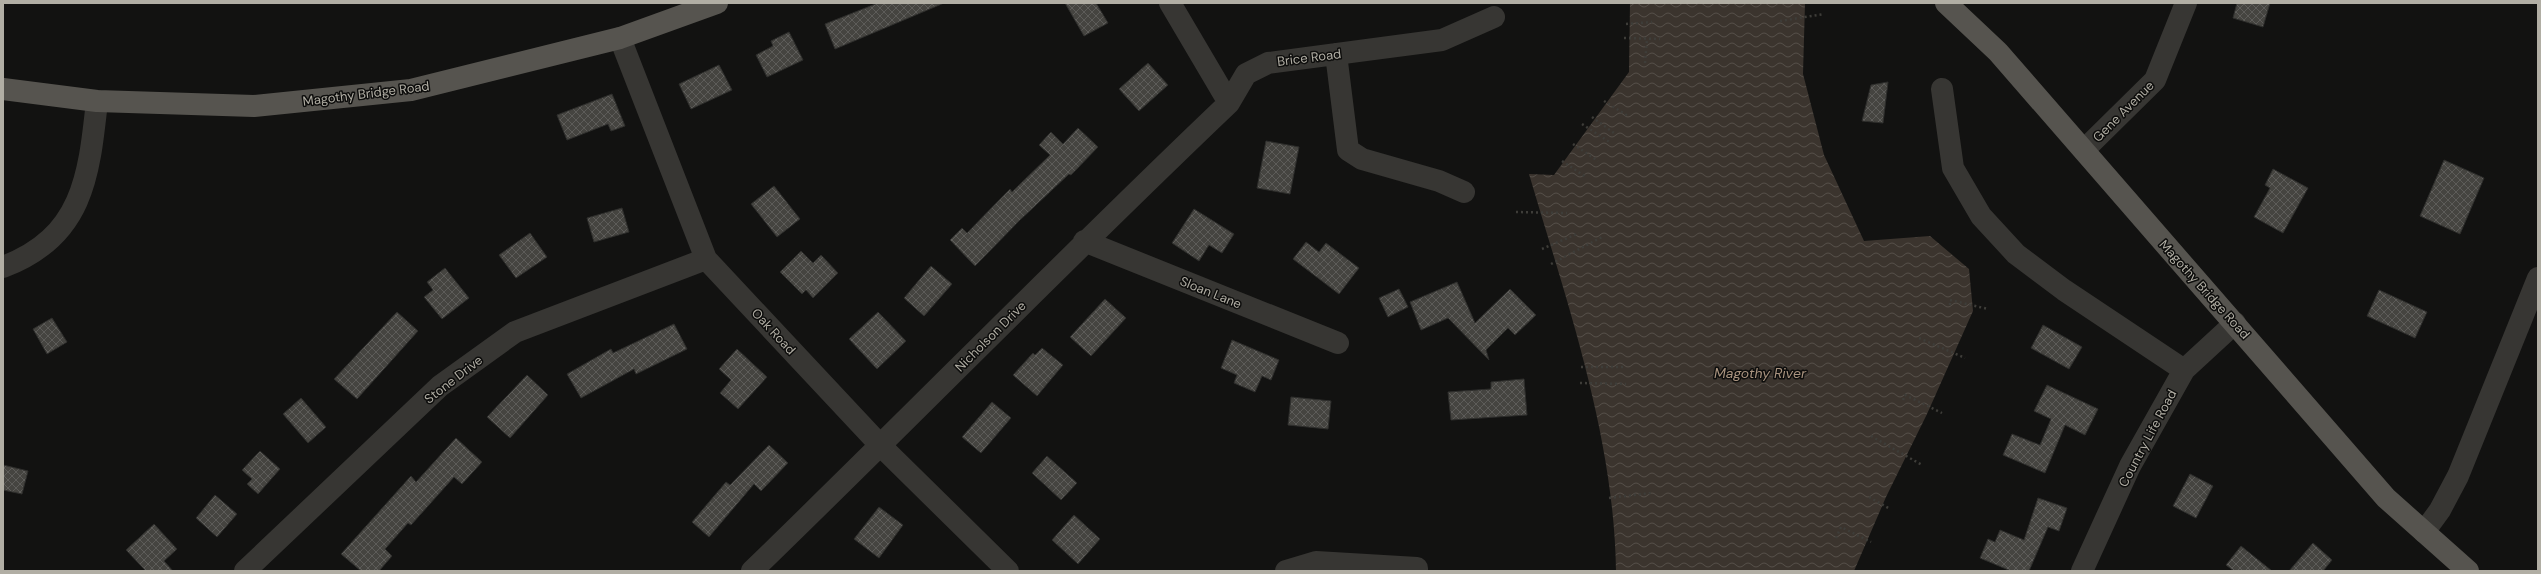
<svg xmlns="http://www.w3.org/2000/svg" width="2541" height="574" font-family="'DM Sans',sans-serif">
	<style>
		.water { fill: url(#water-waves) }
		.building { fill: url(#building-cross-hatch); stroke: #2e2e2c }
		.lines { fill: none; stroke-linecap: round; stroke-linejoin: round }
		.path { stroke: #3e3d39; stroke-width: 2.5; stroke-dasharray: 2 3; stroke-linecap: butt }
		.minor { stroke: #373633; stroke-width: 22 }
		.major { stroke: #56544f; stroke-width: 22 }
		.labels { text-anchor: middle; stroke-width: 3; stroke-linejoin: round; paint-order: stroke }
		.street-label { font-size: 13px; fill: #b1aea4; stroke: #0d0d0c }
		.water-label { font-size: 14px; font-style: italic; fill: #a9937f; stroke: #0d0d0c }
	</style>
	<defs>
		<pattern id="water-waves" width="16" height="10" patternUnits="userSpaceOnUse"><rect width="16" height="10" fill="#3b342e"/><path d="M0 5q4-4 8 0t8 0" fill="none" stroke="#554f49"/></pattern>
		<pattern id="building-cross-hatch" width="8" height="8" patternUnits="userSpaceOnUse"><rect width="8" height="8" fill="#454440"/><path d="M0 0l8 8M0 8l8-8" fill="none" stroke="#5d5c59"/></pattern>
	</defs>
	<rect width="100%" height="100%" fill="#121211"/>
	<path class="water" d="M1630,3H1805L1803,74L1824,155L1864,241L1930,236L1969,269L1973,311L1927,414L1886,497L1854,571H1616C1614,435 1567,303 1529,174L1554,175L1629,72Z"/>
	<path class="building" d="M878,3H944L835,49L825,24Z
		M1065,3H1096L1108,23L1084,36Z
		M2237,3H2270L2263,27L2233,18Z
		M789,32L803,60L767,77L756,55L773,46L771,41Z
		M1148,63L1168,85L1139,111L1119,89Z
		M719,65L732,90L691,109L679,84Z
		M1888,82L1883,123L1862,121L1871,85Z
		M612,94L625,126L611,131L608,124L567,140L557,115Z
		M1078,128L1098,147L1071,175L1069,174L1020,220L975,266L950,240L962,228L967,233L1010,189L1012,192L1050,155L1039,145L1051,132L1063,144Z
		M1266,141L1299,147L1290,194L1257,188Z
		M2444,160L2484,178L2460,234L2420,216Z
		M2273,169L2308,188L2283,233L2254,217L2270,188L2265,185Z
		M774,186L800,219L777,237L751,204Z
		M622,208L629,232L594,242L587,218Z
		M1194,209L1234,234L1222,253L1209,245L1199,261L1172,243Z
		M530,233L547,257L516,278L499,255Z
		M1306,242L1319,252L1326,243L1359,268L1339,294L1293,259Z
		M801,251L813,263L821,255L838,273L813,298L806,290L802,294L780,272Z
		M931,266L952,284L924,316L904,298Z
		M445,268L469,298L442,319L424,297L433,290L427,282Z
		M1457,282L1475,323L1510,289L1536,315L1515,335L1508,328L1486,350L1489,360L1448,318L1421,330L1410,302Z
		M1399,289L1408,307L1388,317L1379,298Z
		M2379,290L2427,312L2415,338L2367,316Z
		M1105,299L1126,318L1091,356L1070,337Z
		M397,312L418,331L357,399L334,379Z
		M878,312L906,341L877,369L849,339Z
		M52,318L67,342L47,354L33,329Z
		M674,324L687,349L636,374L634,369L581,398L567,374L611,349L613,353Z
		M2043,325L2082,347L2069,369L2031,348Z
		M1232,340L1279,360L1271,380L1262,376L1255,392L1234,383L1237,375L1221,368Z
		M1042,348L1063,365L1037,396L1013,375L1033,353L1035,355Z
		M737,349L767,377L738,409L720,393L731,380L719,369Z
		M527,375L548,395L510,438L487,417Z
		M1524,379L1527,415L1451,420L1448,392L1491,389V382Z
		M2047,385L2098,409L2085,435L2065,425L2045,473L2003,455L2012,434L2040,445L2051,419L2034,411Z
		M1291,397L1331,401L1328,429L1288,425Z
		M301,398L326,427L308,443L283,414Z
		M992,402L1011,418L981,453L962,437Z
		M456,438L482,462L462,484L454,477L411,525L408,523L385,549L392,556L379,571H361L341,554L411,476L416,482Z
		M769,445L788,463L761,491L754,484L709,537L692,522L726,482L730,485Z
		M260,451L280,469L258,494L247,484L252,479L242,470Z
		M1047,456L1077,483L1061,500L1032,473Z
		M3,465L28,471L22,494L3,490Z
		M2190,474L2213,486L2196,518L2173,506Z
		M215,495L237,514L217,537L196,518Z
		M2038,498L2067,508L2059,531L2048,527L2029,571H2011L1980,558L1988,539L1995,542L2000,530L2024,540Z
		M879,507L903,525L879,558L854,539Z
		M1074,515L1100,539L1078,564L1052,540Z
		M154,524L177,549L164,561L173,571H146L126,550Z
		M2313,543L2332,560L2323,571H2289Z
		M2241,546L2272,571H2234L2226,565Z"/>
	<g class="lines">
		<path class="path" d="M1780,21L1824,14
			M1626,24L1652,22
			M1624,38L1660,39
			M1645,63L1647,39
			M1604,101L1628,116
			M1592,117L1614,133
			M1582,124L1611,143
			M1573,144L1598,161
			M1562,161L1586,177
			M1516,212L1567,213
			M1542,249L1579,233
			M1551,264L1602,237
			M1950,305V300L1988,309
			M1919,338L1965,358
			M1581,367H1623
			M1580,383L1626,384
			M1903,400L1905,395L1942,413
			M1871,436L1922,465
			M1869,497L1890,509
			M1609,498L1651,493
			M1836,538L1841,527L1871,542"/>
		<path class="minor" d="M1170,3L1229,103L1246,74L1268,63L1442,40L1494,17
			M620,38L706,259L881,446L1008,571
			M1336,54L1348,150L1362,159L1439,181L1464,192
			M1942,89L1953,168L1981,216L2016,254L2064,290L2184,370
			M2084,150L2155,80L2186,3
			M1084,241L1338,343
			M3,267C83,237 89,176 97,101
			M2424,532L2440,510L2458,476L2538,278
			M245,571L440,386L515,332L706,259
			M752,571C912,416 1068,256 1229,103
			M1286,571L1316,562L1417,568V571
			M2082,571L2130,466L2184,370L2235,323"/>
		<path class="major" d="M1946,3L1998,52L2386,498L2468,571
			M3,89L97,101L254,106L411,90L620,38L717,3"/>
	</g>
	<g class="labels">
		<g class="street-label">
			<text transform="translate(1309 57) rotate(-7)" y="5">Brice Road</text>
			<text transform="translate(366 93) rotate(-7)" y="5">Magothy Bridge Road</text>
			<text transform="translate(2123 111) rotate(-45)" y="5">Gene Avenue</text>
			<text transform="translate(2205 289) rotate(48)" y="5">Magothy Bridge Road</text>
			<text transform="translate(1211 292) rotate(22)" y="5">Sloan Lane</text>
			<text transform="translate(774 331) rotate(47)" y="5">Oak Road</text>
			<text transform="translate(990 336) rotate(-45)" y="5">Nicholson Drive</text>
			<text transform="translate(453 379) rotate(-38)" y="5">Stone Drive</text>
			<text transform="translate(2147 438) rotate(-62)" y="5">Country Life Road</text>
		</g>
		<g class="water-label">
			<text x="1760" y="378">Magothy River</text>
		</g>
	</g>
	<rect width="2541" height="574" fill="none" stroke="#b1aea4" stroke-width="8"/>
</svg>
